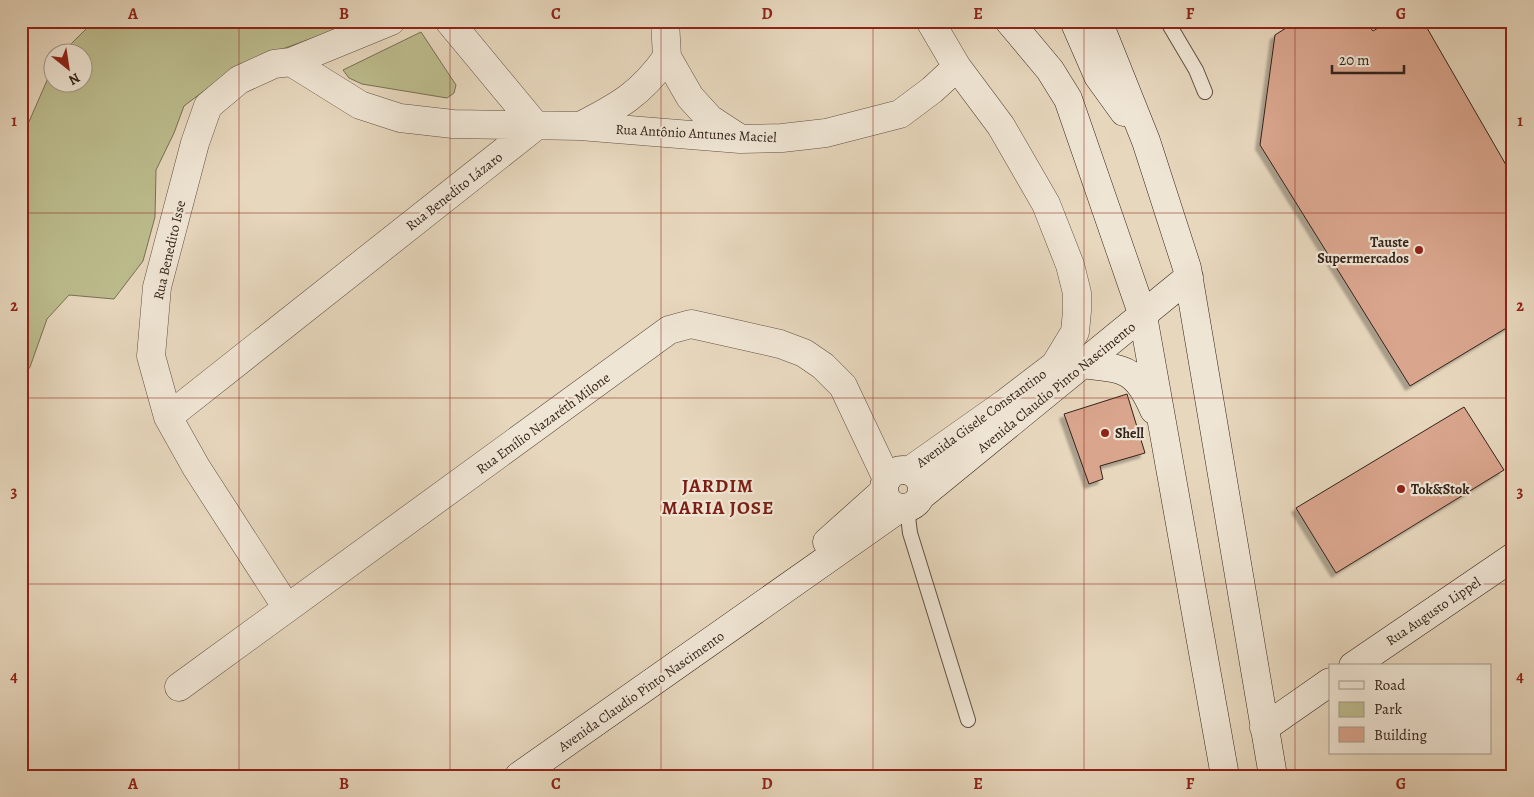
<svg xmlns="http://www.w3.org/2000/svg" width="1534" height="797" font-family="Alegreya,serif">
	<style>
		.green { fill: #bcbc8d; stroke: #787054 }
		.building { fill: #d9a58d; stroke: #34231a; filter: url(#shadow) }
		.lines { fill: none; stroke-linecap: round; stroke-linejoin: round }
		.service-casing { stroke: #615043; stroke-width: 16 }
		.minor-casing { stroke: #615043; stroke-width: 29 }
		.secondary-casing { stroke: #34231a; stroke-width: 29 }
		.service { stroke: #efe5d4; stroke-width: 14 }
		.minor { stroke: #efe5d4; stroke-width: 28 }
		.secondary { stroke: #efe5d4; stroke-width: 28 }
		.grid { fill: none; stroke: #8f2418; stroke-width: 1; stroke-opacity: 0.55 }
		.poi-dot { fill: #8f2418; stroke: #efe5d4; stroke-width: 2 }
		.labels { text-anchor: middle; stroke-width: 4.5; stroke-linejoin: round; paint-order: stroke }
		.street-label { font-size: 14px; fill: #34231a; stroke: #efe5d4 }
		.poi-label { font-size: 14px; font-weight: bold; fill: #34231a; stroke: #efe5d4; text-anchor: start }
		.district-label { font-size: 19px; font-weight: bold; letter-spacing: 1px; fill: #7a1f14; stroke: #efe5d4 }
		.neatline { fill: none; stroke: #8f2418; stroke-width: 2 }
		.grid-label { font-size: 16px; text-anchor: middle; font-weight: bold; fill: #8f2418 }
	</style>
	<defs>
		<filter id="shadow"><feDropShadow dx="-4.5" dy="4.5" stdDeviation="1" flood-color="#0004"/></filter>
	</defs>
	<rect width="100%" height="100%" fill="#e7d7bd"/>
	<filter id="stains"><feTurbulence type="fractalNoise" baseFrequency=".004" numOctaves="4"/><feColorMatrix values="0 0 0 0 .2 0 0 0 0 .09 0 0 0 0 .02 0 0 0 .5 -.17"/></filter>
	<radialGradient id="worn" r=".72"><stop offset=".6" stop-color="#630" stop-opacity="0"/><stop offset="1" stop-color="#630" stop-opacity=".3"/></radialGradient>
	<path class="green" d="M94,21H360L238,65L184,106L174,133L156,170L155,217L143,261L114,299L69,295L47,319L30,367L21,379V140L52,69V82H82V52H63Z
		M421,32L456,85L454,93L447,98L362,84L349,78L343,70Z"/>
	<path class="building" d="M1297,21H1364L1373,31L1390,21H1423L1513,177V324L1410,386L1260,145L1275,35Z
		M1127,394L1145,453L1100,466L1103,479L1089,484L1064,414Z
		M1464,407L1504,470L1336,573L1296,508Z"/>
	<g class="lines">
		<defs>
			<path id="service" d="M1167,21L1196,70L1205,92
				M907,508L910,533L968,720"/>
			<path id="minor" d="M449,21L536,126
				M665,21L667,57
				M291,62L360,105L400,118L453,124L580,126L740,139L782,138L826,133L900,114L932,90L957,67
				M580,126C619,106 641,94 667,57L690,97L710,119L739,138
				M168,417L536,126
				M909,471L1004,404L1055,365L1075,332L1077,311V293L1070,265L1046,204L1001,126L957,67L930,21
				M287,608L196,467L168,417L151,356L157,287L195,143L208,106L239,80L274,64L291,62L391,21
				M179,687L669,330L691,324L727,332L780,344L804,353L823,366L843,386L887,479"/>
			<path id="secondary" d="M1009,21L1050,70L1068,99L1143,316L1225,776
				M1074,21L1098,76L1124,112
				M1098,21L1146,141L1187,268L1273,776
				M1082,364C1125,369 1136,368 1154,410
				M884 489a19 19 0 1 1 38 0a19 19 0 1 1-38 0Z
				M921,496L1189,277
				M827,542L884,491
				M1353,666L1513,557
				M1264,728L1330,682
				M519,776L900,508"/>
		</defs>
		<use href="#service" class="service-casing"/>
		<use href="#minor" class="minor-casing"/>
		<use href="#secondary" class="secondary-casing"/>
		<use href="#service" class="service"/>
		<use href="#minor" class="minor"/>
		<use href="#secondary" class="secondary"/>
	</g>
	<path class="grid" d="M239,21V776M450,21V776M661,21V776M873,21V776M1084,21V776M1295,21V776M21,213H1513M21,398H1513M21,584H1513"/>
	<g class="poi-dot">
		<circle cx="1419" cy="250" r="5"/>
		<circle cx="1105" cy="433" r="5"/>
		<circle cx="1401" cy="489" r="5"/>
	</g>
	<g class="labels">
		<g class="street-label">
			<text transform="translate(696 133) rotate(3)" y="5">Rua Antônio Antunes Maciel</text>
			<text transform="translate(454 191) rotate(-38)" y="5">Rua Benedito Lázaro</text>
			<text transform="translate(169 250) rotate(-77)" y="5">Rua Benedito Isse</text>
			<text transform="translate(1056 387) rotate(-39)" y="5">Avenida Claudio Pinto Nascimento</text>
			<text transform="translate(981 418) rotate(-36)" y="5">Avenida Gisele Constantino</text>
			<text transform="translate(543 423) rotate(-36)" y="5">Rua Emílio Nazaréth Milone</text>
			<text transform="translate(1433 611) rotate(-34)" y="5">Rua Augusto Lippel</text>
			<text transform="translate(641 691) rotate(-35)" y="5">Avenida Claudio Pinto Nascimento</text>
		</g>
		<g class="poi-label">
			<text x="1409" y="247" text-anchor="end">Tauste<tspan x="1409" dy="16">Supermercados</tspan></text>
			<text x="1115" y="438">Shell</text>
			<text x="1411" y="494">Tok&amp;Stok</text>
		</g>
		<g class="district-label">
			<text x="718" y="492">JARDIM<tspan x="718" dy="22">MARIA JOSE</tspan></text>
		</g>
	</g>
	<rect width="1534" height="797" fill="none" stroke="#e7d7bd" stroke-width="55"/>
	<rect x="1329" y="664" width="162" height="90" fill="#efe5d4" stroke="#a4978a"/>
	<rect x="1339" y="681" width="25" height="8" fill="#efe5d4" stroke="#a4978a"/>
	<text x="1374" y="690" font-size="15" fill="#34231a">Road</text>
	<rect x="1339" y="702" width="25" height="15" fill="#bcbc8d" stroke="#a4978a"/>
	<text x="1374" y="714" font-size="15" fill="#34231a">Park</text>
	<rect x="1339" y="727" width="25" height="15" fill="#d9a58d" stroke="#a4978a"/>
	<text x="1374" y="740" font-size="15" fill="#34231a">Building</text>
	<g transform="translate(68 68) rotate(150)"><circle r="24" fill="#efe5d4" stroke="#a4978a"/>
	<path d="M0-4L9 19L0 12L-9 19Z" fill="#8f2418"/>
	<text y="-8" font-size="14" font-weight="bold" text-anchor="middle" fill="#34231a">N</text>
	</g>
	<path d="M1332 65v8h72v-8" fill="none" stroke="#34231a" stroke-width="2.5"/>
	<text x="1339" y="65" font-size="15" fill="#34231a" stroke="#efe5d4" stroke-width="4" paint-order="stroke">20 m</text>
	<rect x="28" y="28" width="1478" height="742" class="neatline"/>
	<g class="grid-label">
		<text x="133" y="19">A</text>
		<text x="344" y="19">B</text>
		<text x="556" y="19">C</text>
		<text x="767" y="19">D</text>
		<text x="978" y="19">E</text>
		<text x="1190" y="19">F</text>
		<text x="1401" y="19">G</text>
		<text x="14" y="126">1</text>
		<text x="1520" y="126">1</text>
		<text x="14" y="311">2</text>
		<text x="1520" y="311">2</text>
		<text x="14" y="497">3</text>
		<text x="1520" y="497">3</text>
		<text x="14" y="682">4</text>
		<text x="1520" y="682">4</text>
		<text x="133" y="789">A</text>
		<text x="344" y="789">B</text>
		<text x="556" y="789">C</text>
		<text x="767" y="789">D</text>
		<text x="978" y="789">E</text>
		<text x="1190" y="789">F</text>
		<text x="1401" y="789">G</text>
	</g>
	<rect width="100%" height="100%" filter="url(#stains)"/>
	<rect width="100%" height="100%" fill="url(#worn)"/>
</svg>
